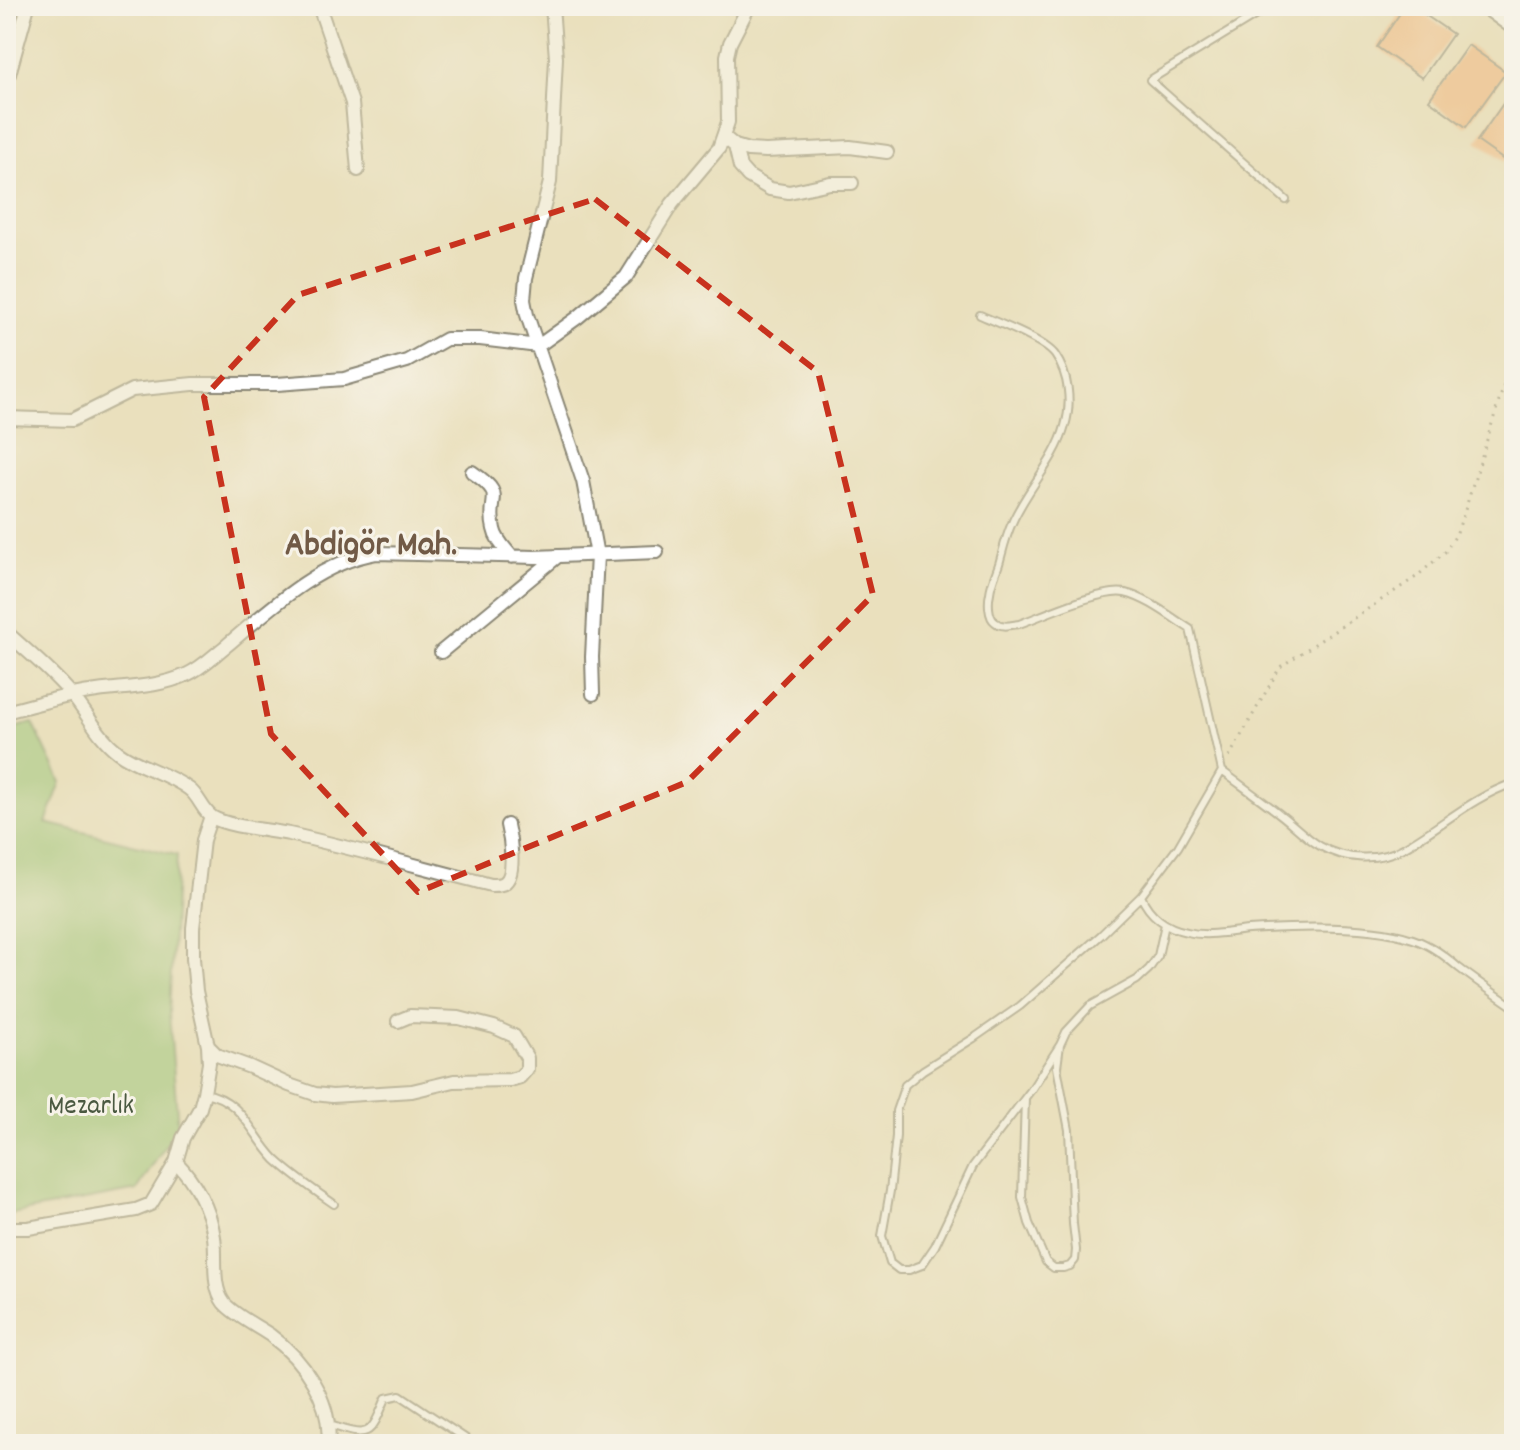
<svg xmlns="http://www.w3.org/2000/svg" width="1520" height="1450" font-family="Dekko,sans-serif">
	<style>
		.green { fill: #93c373; stroke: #5f774f; stroke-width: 2 }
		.building { fill: #f4b278 }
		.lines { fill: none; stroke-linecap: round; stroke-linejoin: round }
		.lane-casing { stroke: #8a8674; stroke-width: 10 }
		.street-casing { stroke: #8a8674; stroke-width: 16 }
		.secondary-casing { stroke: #8a8674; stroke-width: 22 }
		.path { stroke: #8a8674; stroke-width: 3; stroke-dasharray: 2 6; stroke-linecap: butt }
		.lane { stroke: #fff; stroke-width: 6 }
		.street { stroke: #fff; stroke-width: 12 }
		.secondary { stroke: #fff; stroke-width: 18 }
		.marked { fill: none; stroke: #c8321e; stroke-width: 6; stroke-dasharray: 16 10; stroke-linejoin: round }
		.labels { text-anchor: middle; stroke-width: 6; stroke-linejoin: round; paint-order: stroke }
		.park-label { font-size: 28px; fill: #4a5941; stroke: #f7f3e8 }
		.district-label { font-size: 36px; font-weight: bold; fill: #715a46; stroke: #f7f3e8 }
	</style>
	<rect width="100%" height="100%" fill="#f7f3e8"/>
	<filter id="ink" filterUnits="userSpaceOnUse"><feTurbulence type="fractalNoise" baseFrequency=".0125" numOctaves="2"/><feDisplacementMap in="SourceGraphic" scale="16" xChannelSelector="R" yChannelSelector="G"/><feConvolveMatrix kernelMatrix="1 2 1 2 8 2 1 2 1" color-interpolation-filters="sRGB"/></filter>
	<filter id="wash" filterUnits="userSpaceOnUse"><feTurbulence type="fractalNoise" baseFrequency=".006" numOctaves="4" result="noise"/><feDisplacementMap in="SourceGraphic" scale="32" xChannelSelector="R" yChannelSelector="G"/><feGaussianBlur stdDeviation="1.8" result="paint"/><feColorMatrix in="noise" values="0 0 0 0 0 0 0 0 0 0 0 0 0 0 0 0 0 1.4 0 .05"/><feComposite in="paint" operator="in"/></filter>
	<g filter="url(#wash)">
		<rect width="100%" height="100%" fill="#eae0bd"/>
		<path class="green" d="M33,723L61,782L46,823L177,855L169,1013L178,1126L137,1190L6,1215V730Z"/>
		<g id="blocks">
			<path class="building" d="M1405,6H1412L1453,34L1422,78L1377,47Z
				M1468,45L1506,72L1466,127L1429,100Z
				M1514,88V167L1477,141Z"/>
		</g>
	</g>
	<g filter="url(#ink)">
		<use href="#blocks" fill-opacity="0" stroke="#8a8674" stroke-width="2"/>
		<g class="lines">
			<defs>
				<path id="lane" d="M1271,6L1150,80L1286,200
					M980,315C998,323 1044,340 1055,355C1069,375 1072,403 1065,426C1056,460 1026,490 1012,523C1006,536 1003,550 999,564C996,573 991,583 990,593C988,601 988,617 995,622C1002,628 1011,625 1019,624C1042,616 1103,588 1125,593C1147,598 1171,617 1190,629L1222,771C1242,786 1262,800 1281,815C1294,825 1306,838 1320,846C1344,860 1378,862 1403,848C1441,827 1472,797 1514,783
					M1222,771L1178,847L1141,896C1149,915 1166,928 1187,932C1207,937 1227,932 1248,930C1293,927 1370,924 1413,939C1431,945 1445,956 1459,968C1477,981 1496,995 1514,1007
					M1060,1045L1031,1090L973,1166L935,1246L922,1265L909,1270H899L890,1263L882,1236L890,1191L896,1136V1111L905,1085L923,1070L974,1038L1020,1006L1101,935L1141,896
					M204,1093C242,1099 251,1134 275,1159C293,1176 314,1190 334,1204
					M1025,1098L1022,1197L1029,1223L1046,1262L1054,1268H1063L1070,1266L1075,1260L1076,1250L1073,1224L1069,1130L1057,1067L1060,1045L1066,1032L1090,1006L1137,980L1149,969L1158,956L1165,924
					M330,1425C369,1438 370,1437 386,1398L400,1395L474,1444"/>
				<path id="street" d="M319,6L352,103L358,170
					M552,6L556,58L550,182L526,278L524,300L527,315L583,481L597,555L592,657L593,694
					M6,85L28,6
					M724,137L735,146L748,150L766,151L850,147L887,152
					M735,146L740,167L748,176L770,189L789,192L830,183H852
					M6,418L72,420L132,390L193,384H277L344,379L407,361L446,339H480L538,346L577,318L626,277L672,204L719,148L728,122L727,56L730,43L749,6
					M472,472C509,497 486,497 494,529C496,540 505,548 512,557
					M6,632C28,652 53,672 72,695C88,714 98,737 118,752C140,768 168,773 189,789C199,796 202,810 212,817C228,827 269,830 289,834C357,849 424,868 491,885C495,885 501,885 504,883C517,875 510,837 507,825
					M441,652L558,556
					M6,712C34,705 61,696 90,692C121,687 157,688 186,675C202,668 213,656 226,646C270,609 317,563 376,553L535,557L657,552
					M208,1046L217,1055L250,1067L289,1085L315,1094L332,1096L412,1091L454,1081L510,1080L520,1077L527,1069V1058L514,1036L494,1027L459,1018L410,1016L398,1021
					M176,1162C195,1181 210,1209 214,1237C217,1257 211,1286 224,1303C234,1315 257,1326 270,1335C303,1359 333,1402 328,1444
					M6,1228H28L136,1210L151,1204L176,1162L183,1138L200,1108L204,1093L209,1063L208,1046L196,991L193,958V928L203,840L211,816"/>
				<path id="secondary" d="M1488,6L1514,25"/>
			</defs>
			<use href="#lane" class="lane-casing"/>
			<use href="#street" class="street-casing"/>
			<use href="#secondary" class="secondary-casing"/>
			<path class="path" d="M1229,757L1280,667L1416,577L1445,552L1456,535L1466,507L1514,353"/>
			<use href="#lane" class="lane"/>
			<use href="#street" class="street"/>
			<use href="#secondary" class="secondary"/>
		</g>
	</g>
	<path d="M0 0H1520V1450H0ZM595,199L818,372L873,595L687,782L418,892L271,734L204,397L298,295Z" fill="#eae0bd" fill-opacity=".55" fill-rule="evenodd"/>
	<path class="marked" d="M595,199L818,372L873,595L687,782L418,892L271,734L204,397L298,295Z"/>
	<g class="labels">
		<g class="park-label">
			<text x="91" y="1113">Mezarlık</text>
		</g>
		<g class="district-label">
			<text x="371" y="554">Abdigör Mah.</text>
		</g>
	</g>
	<rect width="1520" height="1450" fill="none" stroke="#f7f3e8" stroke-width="32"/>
</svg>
